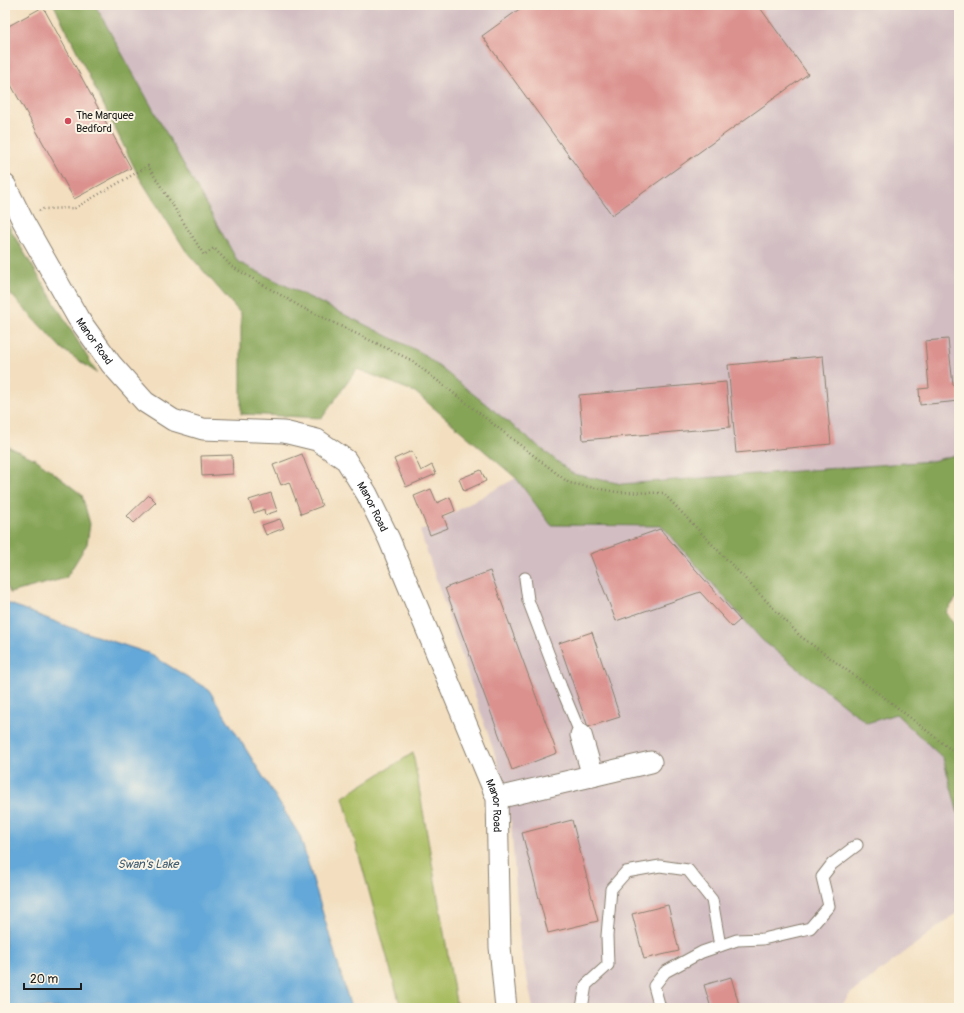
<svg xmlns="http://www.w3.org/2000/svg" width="964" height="1013" font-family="Pangolin,sans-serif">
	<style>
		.industrial { fill: #d2bec2 }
		.green { fill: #a8bc60; stroke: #626c3e }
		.forest { fill: #86a456; stroke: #516039 }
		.water { fill: #63a8d8; stroke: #40627a }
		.building { fill: #db928f }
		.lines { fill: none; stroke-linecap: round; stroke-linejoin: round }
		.lane-casing { stroke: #887e6e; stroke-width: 13 }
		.street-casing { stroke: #887e6e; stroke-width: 23 }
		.path { stroke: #887e6e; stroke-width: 2.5; stroke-dasharray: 1 3; stroke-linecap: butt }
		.lane { stroke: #fff; stroke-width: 11 }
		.street { stroke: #fff; stroke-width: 21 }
		.poi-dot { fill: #d1495b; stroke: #fcf5e5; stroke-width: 1.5 }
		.labels { text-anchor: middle; stroke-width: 4; stroke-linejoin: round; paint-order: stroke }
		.poi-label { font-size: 11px; fill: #1c1c1c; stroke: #fcf5e5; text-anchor: start }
		.street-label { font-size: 11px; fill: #1c1c1c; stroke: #fcf5e5 }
		.water-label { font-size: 12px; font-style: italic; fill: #3c5b71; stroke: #fcf5e5 }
	</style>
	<rect width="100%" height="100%" fill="#fcf5e5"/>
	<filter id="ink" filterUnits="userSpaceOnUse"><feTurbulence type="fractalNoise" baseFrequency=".025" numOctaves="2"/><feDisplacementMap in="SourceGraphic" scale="8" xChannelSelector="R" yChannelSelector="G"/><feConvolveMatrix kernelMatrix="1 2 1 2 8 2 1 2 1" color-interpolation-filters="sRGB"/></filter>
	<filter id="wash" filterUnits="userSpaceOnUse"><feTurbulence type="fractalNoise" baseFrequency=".012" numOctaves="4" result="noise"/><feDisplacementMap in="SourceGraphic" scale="16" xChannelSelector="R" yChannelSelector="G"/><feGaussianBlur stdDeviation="0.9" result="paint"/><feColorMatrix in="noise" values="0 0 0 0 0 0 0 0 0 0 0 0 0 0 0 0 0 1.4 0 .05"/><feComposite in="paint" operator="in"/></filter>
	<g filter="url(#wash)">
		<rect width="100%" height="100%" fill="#f3dfc0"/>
		<path class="industrial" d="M95,5H959V454L932,461L622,484L573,474L422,353L238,262Z
			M516,478L551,525L662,526L762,640L867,723L896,714L943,758L959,817V911L850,994L840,1008H533L520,944L511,823L496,758L420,531Z"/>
		<path class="green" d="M413,753L457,1008H401L343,797Z"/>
		<path class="forest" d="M54,5H95L238,262L422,353L573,474L622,484L932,461L959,454V595L946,612L959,632V817L943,758L896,714L867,723L762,640L662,526L551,525L516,478L415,392L357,369L322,418L241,414V314L186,251L139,177Z
			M5,218L13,234L97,373L62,349L5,288Z
			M5,445L37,460L82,495L90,524L87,544L66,578L10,593L5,582Z"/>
		<path class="water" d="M5,602L69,627L148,653L209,690L300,836L351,1008H5Z"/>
		<g id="blocks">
			<path class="building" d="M525,5H758L808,74L612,215L482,36Z
				M43,7L131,168L74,199L5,74V28Z
				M948,339L953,385H959V401L920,405L919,389L929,388L925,341Z
				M823,356L831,444L736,453L728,365Z
				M726,382L730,427L583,440L579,395Z
				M412,451L421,471L432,465L436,474L406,487L394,459Z
				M302,454L322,506L301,514L289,482L281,485L273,465Z
				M232,455L233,474L202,476L201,456Z
				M481,470L486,481L464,491L459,479Z
				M431,489L437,503L450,497L455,511L443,516L448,528L430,535L414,496Z
				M271,493L277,511L265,515L264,509L254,513L249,500Z
				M149,495L156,502L134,523L127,516Z
				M280,519L284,528L266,535L262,525Z
				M660,529L740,620L732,627L700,592L616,621L590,554Z
				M490,571L557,753L512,770L445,588Z
				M592,632L620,717L588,727L559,643Z
				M572,820L598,921L548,933L522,833Z
				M668,905L679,951L644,959L632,914Z
				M731,977L740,1008H711L704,985Z"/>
		</g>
	</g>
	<g filter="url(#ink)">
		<use href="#blocks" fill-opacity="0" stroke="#887e6e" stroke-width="1"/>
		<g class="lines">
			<defs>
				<path id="lane" d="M525,578L528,600L561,687L581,735
					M582,1008L586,985L608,965L607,936L611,889L626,872L660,866L688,870L712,900L720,946
					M660,1008L654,986L665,972L702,952L737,940L763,939L810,928L829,906L822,877L832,864L857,845"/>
				<g id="street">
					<path id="s1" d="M5,185L23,221L78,318L111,364L145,402L173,420L203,429L284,432L317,440L346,460L367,494L389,539L497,798L500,947L506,1008"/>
					<path d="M581,735L593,776"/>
					<path d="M497,798L651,762"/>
				</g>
			</defs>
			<use href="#lane" class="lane-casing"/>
			<use href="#street" class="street-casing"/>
			<path class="path" d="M39,211L43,209L75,208L148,166L204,255L214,248L231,266L301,307L411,360L569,483L616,492L663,493L800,636L889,701L959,756"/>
			<use href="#lane" class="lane"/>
			<use href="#street" class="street"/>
		</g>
	</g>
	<circle class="poi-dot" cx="68" cy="121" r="4"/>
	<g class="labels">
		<g class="poi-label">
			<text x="76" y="119">The Marquee<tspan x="76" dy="13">Bedford</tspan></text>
		</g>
		<g class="street-label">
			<text dy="4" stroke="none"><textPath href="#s1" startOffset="180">Manor Road</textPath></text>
			<text dy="4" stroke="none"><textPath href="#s1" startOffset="528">Manor Road</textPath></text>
			<text dy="4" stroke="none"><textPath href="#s1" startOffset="852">Manor Road</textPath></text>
		</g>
		<g class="water-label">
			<text x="148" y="868">Swan's Lake</text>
		</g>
	</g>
	<rect width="964" height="1013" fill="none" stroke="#fcf5e5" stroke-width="20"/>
	<path d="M24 983v6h57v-6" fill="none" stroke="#1c1c1c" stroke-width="2"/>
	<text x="30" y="983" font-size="12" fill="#1c1c1c" stroke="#fcf5e5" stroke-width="3" paint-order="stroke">20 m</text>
</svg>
